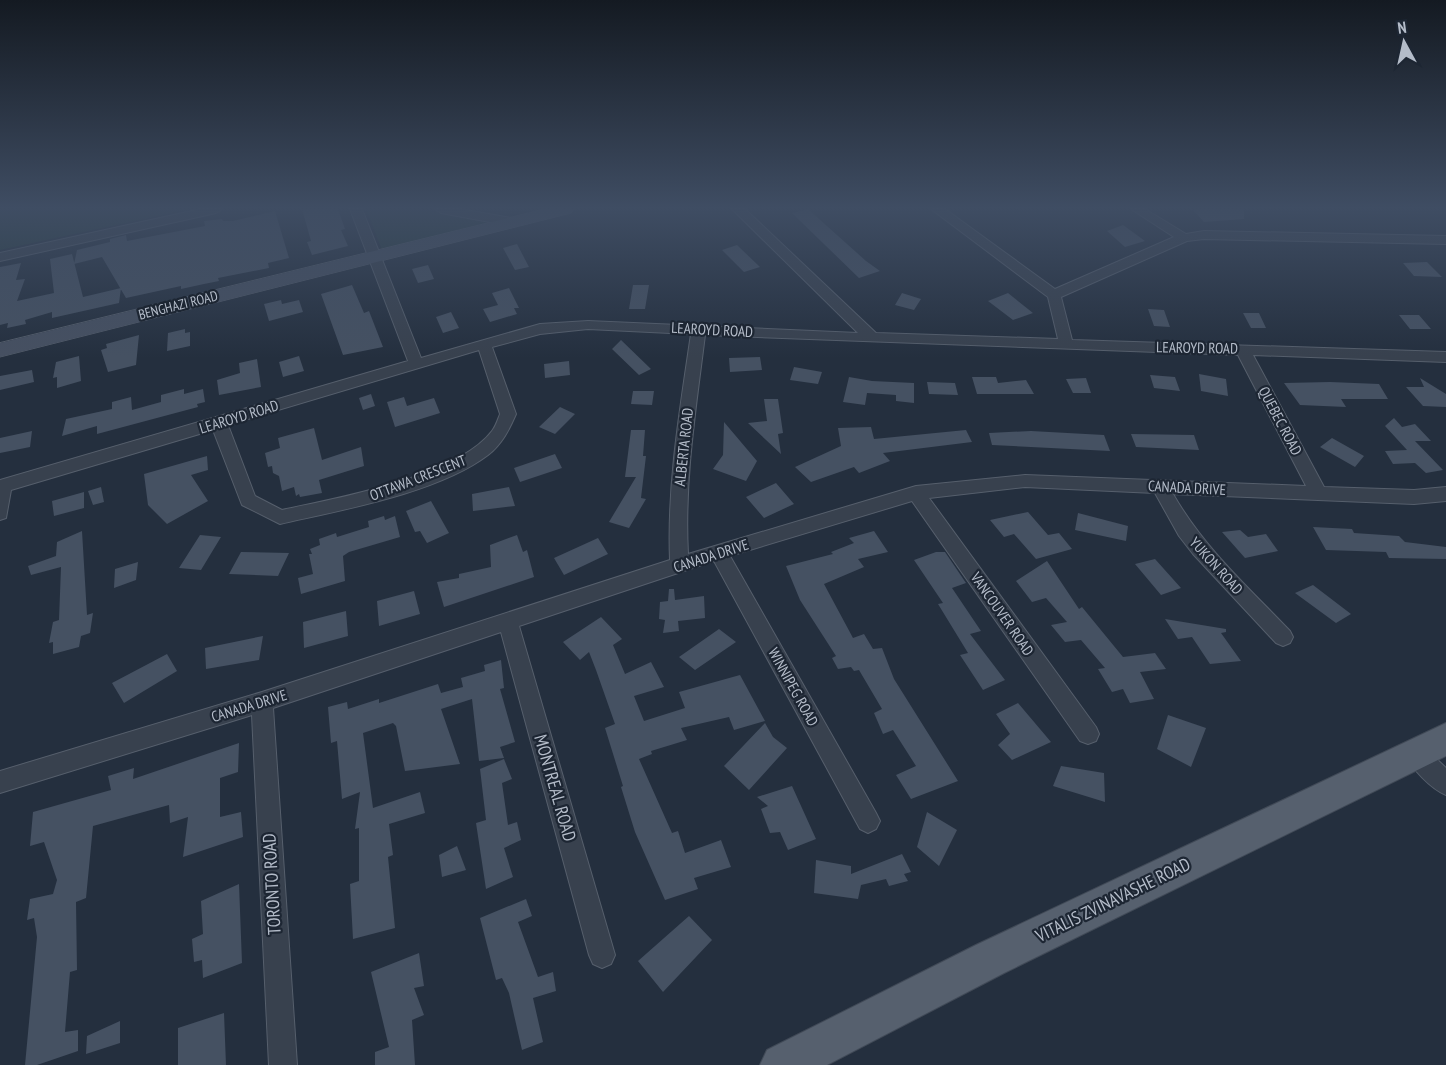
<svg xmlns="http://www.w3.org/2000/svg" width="1446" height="1065" font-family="'PT Sans Narrow',sans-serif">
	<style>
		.green { fill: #263c3f }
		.building { fill: #455162 }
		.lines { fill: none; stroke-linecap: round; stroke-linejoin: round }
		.street-casing { stroke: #565f6c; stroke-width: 2 }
		.secondary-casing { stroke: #565f6c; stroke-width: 1 }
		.primary-casing { stroke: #414a57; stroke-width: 2 }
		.street { fill: #38414e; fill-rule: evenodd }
		.secondary { fill: #465061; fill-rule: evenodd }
		.primary { fill: #56606e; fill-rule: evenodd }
		.labels { text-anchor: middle; stroke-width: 4.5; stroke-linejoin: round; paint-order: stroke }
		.far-street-label { font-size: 14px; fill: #b4bcc9; stroke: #1d2633 }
		.street-label { font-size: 15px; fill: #b4bcc9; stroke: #1d2633 }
		.near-street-label { font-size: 18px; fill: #b4bcc9; stroke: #1d2633 }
	</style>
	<rect width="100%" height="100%" fill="#242f3e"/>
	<path class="green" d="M0,209H190L0,250Z
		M366,209H421L493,224L382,250Z"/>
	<path class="building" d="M302,209H338L345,229L341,230L348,246L312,255L307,242L311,241Z
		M808,209L866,261L880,271L859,278L792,213Z
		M1207,209H1244V219L1204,222L1193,210Z
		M275,211L289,258L268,263L269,268L218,278L219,281L204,284L181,289V286L126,298L102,257L74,264L77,250L110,242V239L126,235L127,241L205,226L204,221L222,219L223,221H233Z
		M1123,225L1130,230L1145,241L1125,247L1107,231Z
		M517,244L529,267L515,270L503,248Z
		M737,245L760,267L744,272L722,250Z
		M72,254L83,297L121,288L119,303L52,318V312L25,320L26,324L7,328L8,323L0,325V267L21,263L16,280L25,279L17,301L54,293L50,259Z
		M1427,262L1442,277L1414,276L1403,263Z
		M428,265L434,279L418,283L412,269Z
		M352,285L364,313L369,311L383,347L343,355L321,294Z
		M633,285H649L645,309H629Z
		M509,288L519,308H514L517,314L490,322L483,309L498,305L492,293Z
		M902,293L921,299L914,310L895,305Z
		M1008,293L1033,313L1013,320L988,301Z
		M281,300L282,304L299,300L303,312L269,321L264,304Z
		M1148,309L1164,310L1170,327L1154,326Z
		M451,312L459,328L443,333L436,317Z
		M1243,313H1259L1266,328H1251Z
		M1399,315H1419L1431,329H1410Z
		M185,329V333L190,332V346L167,351L168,333Z
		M139,335L136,365L108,372L101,350L107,348L106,344Z
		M621,340L651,369L639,375L612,349Z
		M79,356L81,381L57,388V377L53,378L56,362Z
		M299,356L304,371L283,377L279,362Z
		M760,357L762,370L730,372L729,358Z
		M257,359L261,387L219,395L217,380L240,373L239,363Z
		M569,361L570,375L545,378L544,364Z
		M794,367L822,372L818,384L790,380Z
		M32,370L34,382L0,390V376Z
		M1199,374L1226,379L1228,396L1201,391Z
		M1150,375L1175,377L1180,391L1154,388Z
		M849,377L872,381L914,383V403L896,401V395L867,393L865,405L843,402Z
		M972,377H996L998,383L1026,380L1034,394H977Z
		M1086,378L1091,393H1073L1066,379Z
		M1420,378L1446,394V407L1423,406L1406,387H1424Z
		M927,382L955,383L958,395L929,394Z
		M1330,382L1379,384L1388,399H1341L1346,407L1300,405L1284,383Z
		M184,389V394L203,389L205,402L197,404L198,407L97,434V426L62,436L66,419L112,409V402L131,397L132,410L161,402V395Z
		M633,391H654L652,405L631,404Z
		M371,394L375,406L363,410L359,398Z
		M404,397L407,406L434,398L440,413L395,427L387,402Z
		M764,399H778L783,433L778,434L781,454L748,423L767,421Z
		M560,407L575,414L555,434L539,427Z
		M1394,418L1402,427L1415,424L1431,441H1415L1443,470L1426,473L1415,463L1393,464L1385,451L1407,450L1385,426Z
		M724,422L757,461L746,481L713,469L723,455Z
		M871,427L874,439L966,430L972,442L883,453L890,461L859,473L854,467L811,482L795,467L841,446L838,428Z
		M314,428L322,460L361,447L364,466L319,480L322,493L300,497L299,494L296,496L294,487L282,491L279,476L273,473L272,466L268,467L265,453L280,448L278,438Z
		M631,430H645L643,456H646L641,498L646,499L629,528L609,522L636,477H625Z
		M32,431L30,447L0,453V438Z
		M1031,431L1104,435L1110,451L992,445L989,433Z
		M1131,434L1194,435L1199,450L1136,447Z
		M1332,438L1364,456L1355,467L1320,447Z
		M555,454L562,468L520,482L514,468Z
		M207,456L208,470L191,475L208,501L167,524L148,505L144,474Z
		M776,483L794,504L764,518L746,497Z
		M101,487L104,502L93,505L88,491Z
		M509,487L515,506L473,511L472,494Z
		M84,492V508L54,516L52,501Z
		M431,501L449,533L427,543L420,531L415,532L406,511Z
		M1028,512L1048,535L1059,533L1072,549L1036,559L1014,534L1004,537L990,520Z
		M1078,513L1128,526L1126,541L1075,530Z
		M384,516L385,520L395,516L400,537L349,552L343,556L345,581L301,594L298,578L313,574L309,554H312L310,549L320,545L319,539L336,533L337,537L369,527L368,521Z
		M1313,527L1352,529L1354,533L1399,536L1405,542L1446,547V559L1389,558L1386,552L1326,550Z
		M1240,530L1248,537L1266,534L1278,551L1245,558L1222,532Z
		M82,531L87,615L93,613L90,633L81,636L79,647L53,654V642L49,643L53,622L59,620L61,567L31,575L28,566L56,556L57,542Z
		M874,531L888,552L858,559L864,567L824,584L853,638L864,634L873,649L882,648L894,679L958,781L911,799L896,775L916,766L893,730L883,734L874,713L882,709L859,670L854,671L851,667L838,669L832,658L836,656L800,600L786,566L833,554L831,552L854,543L849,538Z
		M200,535L221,537L201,570L179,568Z
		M517,535L523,552L527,550L534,577L444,607L437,582L459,578V574L491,567L490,545Z
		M598,538L608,554L564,575L554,558Z
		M241,552L289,553L278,576L229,574Z
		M936,552H945L966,583L952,588L981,631L970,634L1005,680L983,690L960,655L968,653L938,604L943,603L914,560Z
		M1155,559L1181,588L1161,595L1135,564Z
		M1047,561L1079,609L1082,607L1123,657L1155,653L1166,669L1140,672L1154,699L1130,703L1123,689L1112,692L1098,669L1105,668L1081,640L1065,642L1051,625L1067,622L1046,598L1032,602L1016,581Z
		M138,562L136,580L114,588L115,569Z
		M1313,585L1351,614L1336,623L1295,593Z
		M669,589H674L675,600L704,596L705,618L678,621L679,631L663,633L665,620L659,619L660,602L668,601Z
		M414,591L420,614L379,626L377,601Z
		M346,611L348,636L304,648L303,622Z
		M601,617L622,639L613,645L625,674L651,662L664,687L634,696L644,721L685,708L679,692L740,675L765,721L734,730L729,717L681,728L687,740L651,751L652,754L639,759L672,833L678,831L685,853L721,840L731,867L694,878L698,889L665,900L635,832L621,787L623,786L605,728L615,724L596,670L589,652L580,660L563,642Z
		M1165,619L1226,629V632L1221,633L1241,661L1210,664L1192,637L1178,639Z
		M719,629L736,642L695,670L679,657Z
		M263,636L259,660L206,669L205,648Z
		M167,654L177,671L124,703L112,683Z
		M501,660L504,688L500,689L515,742L500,747L504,758L479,761L472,699L441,709L460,764L405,771L396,726L393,723L363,733L373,808L420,792L425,813L389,824L393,855L388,857L395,928L353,939L350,884L359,881V828L355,829L360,792L342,799L337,741L331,743L328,707L347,702L348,709L379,699V703L438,684L441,693L463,687L461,678L485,671L484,665Z
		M1018,703L1051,742L1012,760L998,745L1010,734L996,714Z
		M1168,715L1206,728L1191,767L1157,749Z
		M765,723L773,737L787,748L749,790L724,766Z
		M239,743L238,772L220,778V817L241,812L243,837L183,857L188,817L170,823L169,805L93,826L86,898L76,902L77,970L70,972L65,1032L78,1030V1051L37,1065H25L37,937L34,918L27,920L30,899L53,894L57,880L44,842L30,846L33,812L111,790L108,776L134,768L133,779Z
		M504,759L512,779L502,783L508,825L517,822L521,840L504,848L513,877L486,889L476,823L486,820L480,769Z
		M1061,766L1104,773L1105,802L1053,786Z
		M792,786L816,839L788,850L780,832L770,833L761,809L768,806L757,797Z
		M927,812L957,830L939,866L917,847Z
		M457,846L466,870L442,877L439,855Z
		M902,854L911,872L904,874L908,881L889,886L886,879L861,885L858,899L814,893L816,860L851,866V874Z
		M239,884L242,963L203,978L202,960L194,962L192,939L203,934L201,901Z
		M526,899L532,916L518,922L538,977L553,972L556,991L533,998L543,1042L522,1050L509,993L502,978L496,980L480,918Z
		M689,916L712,940L663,992L638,961Z
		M419,953L424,986L414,988L424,1015L412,1020L415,1065H375V1052L389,1047L371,972Z
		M224,1013L226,1065H178V1028Z
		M120,1021V1043L86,1054L87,1036Z"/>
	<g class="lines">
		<defs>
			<path id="street" d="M201,209H222L216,213L0,261V253Z
				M350,209H362L421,358L540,324L588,321L858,333L732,209H745L876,333L1058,339L1048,297L931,209H945L1055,289L1174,237L1131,209H1145L1186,234L1204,231L1446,236V244L1204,239L1187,241L1061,297L1072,340L1446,352V362L1253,355L1324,487L1414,490L1446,487V501L1414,504L1173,494C1204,548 1247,586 1290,631L1293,637L1290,643L1283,646L1276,643L1193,554L1179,536L1155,493L1025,487L929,498L1096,727L1099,734L1096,741L1088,744L1080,741L912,501L730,556L876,813L880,821L876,829L868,833L860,829L714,561L519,626L615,955L611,964L602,968L593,964L589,955L501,632L273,708L297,1065H269L252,715L0,793V771L262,692L670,560C667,484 680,409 691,334L588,329L540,334L492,347L516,414C509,430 502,444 488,455C438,493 341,510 280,524L242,505L213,430L11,490L6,518L0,520V480L408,361ZM705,335L1238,355L1306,486L1025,475L916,486L688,554C684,481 696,408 705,335ZM479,350L500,414C498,419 496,426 492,431C457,477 337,498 282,510L255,496L228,425Z
				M435,209H460L511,218L517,222L511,226L441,213Z
				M1415,742L1423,746L1446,768V795C1431,789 1411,768 1404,753L1407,746Z"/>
			<path id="secondary" d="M545,209H574L571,213L0,357V343Z"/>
			<path id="primary" d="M1446,723V756L1004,973L827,1065H760L767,1050L976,945Z"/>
		</defs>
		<use href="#street" class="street-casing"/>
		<use href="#secondary" class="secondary-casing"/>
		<use href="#primary" class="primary-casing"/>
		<use href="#street" class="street"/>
		<use href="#secondary" class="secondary"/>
		<use href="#primary" class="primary"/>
	</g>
	<linearGradient id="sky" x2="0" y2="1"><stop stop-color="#141a22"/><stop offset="0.58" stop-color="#3f4d63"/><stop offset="1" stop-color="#3f4d63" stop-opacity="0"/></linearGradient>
	<rect width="1446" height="358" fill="url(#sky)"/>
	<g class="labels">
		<g class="far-street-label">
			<text transform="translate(178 305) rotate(-14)" y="5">BENGHAZI ROAD</text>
		</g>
		<g class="street-label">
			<text transform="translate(712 330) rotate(3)" y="5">LEAROYD ROAD</text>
			<text transform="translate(1197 348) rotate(1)" y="5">LEAROYD ROAD</text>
			<text transform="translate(239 417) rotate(-17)" y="5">LEAROYD ROAD</text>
			<text transform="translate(1280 421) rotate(62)" y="5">QUEBEC ROAD</text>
			<text transform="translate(684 447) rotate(-84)" y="5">ALBERTA ROAD</text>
			<text transform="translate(418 478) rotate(-21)" y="5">OTTAWA CRESCENT</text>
			<text transform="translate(1187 488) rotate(3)" y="5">CANADA DRIVE</text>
			<text transform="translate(711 556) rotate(-18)" y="5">CANADA DRIVE</text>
			<text transform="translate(1216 566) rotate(48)" y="5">YUKON ROAD</text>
			<text transform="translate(1002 614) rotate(55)" y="5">VANCOUVER ROAD</text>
			<text transform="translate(793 687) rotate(61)" y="5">WINNIPEG ROAD</text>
			<text transform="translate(249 706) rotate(-17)" y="5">CANADA DRIVE</text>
		</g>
		<g class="near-street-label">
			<text transform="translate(555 788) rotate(74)" y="6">MONTREAL ROAD</text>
			<text transform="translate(272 884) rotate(-93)" y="6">TORONTO ROAD</text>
			<text transform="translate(1113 900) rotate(-26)" y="6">VITALIS ZVINAVASHE ROAD</text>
		</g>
	</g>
	<g transform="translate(1404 42) rotate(352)" stroke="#1d2633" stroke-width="4.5" paint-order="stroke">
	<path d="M0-4.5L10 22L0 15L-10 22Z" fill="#b4bcc9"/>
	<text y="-9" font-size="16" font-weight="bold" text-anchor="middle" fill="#b4bcc9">N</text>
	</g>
</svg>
